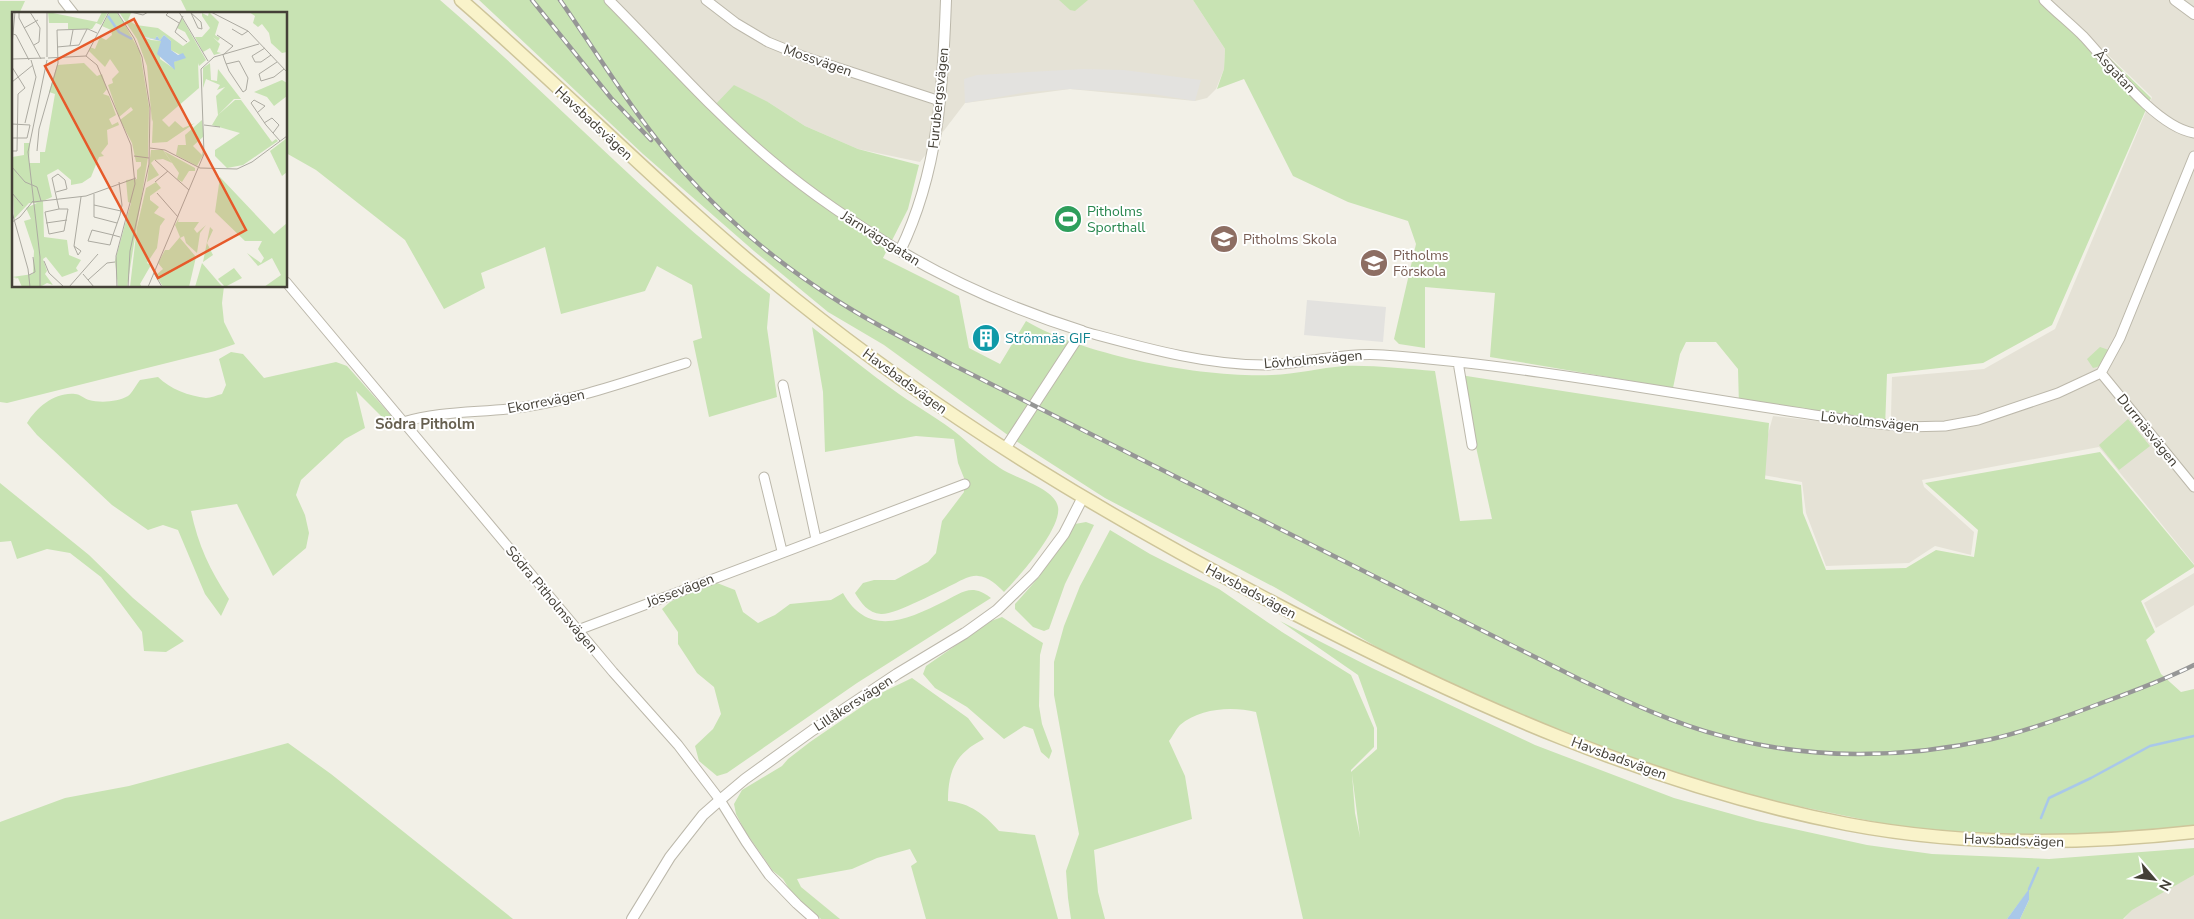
<svg xmlns="http://www.w3.org/2000/svg" width="2194" height="919" font-family="'Nunito Sans',sans-serif">
	<style>
		.residential { fill: #e5e2d6 }
		.green { fill: #c8e3b3; fill-rule: evenodd }
		.parking { fill: #e3e2df }
		.water { fill: #a9c8e9 }
		.lines { fill: none; stroke-linecap: round; stroke-linejoin: round }
		.stream { stroke: #a9c8e9; stroke-width: 2.5 }
		.minor-casing { stroke: #bcb8ab; stroke-width: 11 }
		.tertiary-casing { stroke: #bcb8ab; stroke-width: 12 }
		.secondary-casing { stroke: #cec59a; stroke-width: 15 }
		.minor { stroke: #fff; stroke-width: 9 }
		.tertiary { stroke: #fff; stroke-width: 10 }
		.secondary { stroke: #f9f3ca; stroke-width: 12 }
		.rail-casing { stroke: #969696; stroke-width: 4.5 }
		.rail { stroke: #fff; stroke-width: 2.5; stroke-dasharray: 8; stroke-linecap: butt }
		.labels { text-anchor: middle; stroke-width: 4; stroke-linejoin: round; paint-order: stroke }
		.street-label { font-size: 14px; fill: #444037; stroke: #fff }
		.leisure-label { font-size: 14px; fill: #27864d; stroke: #fff; text-anchor: start }
		.education-label { font-size: 14px; fill: #785e54; stroke: #fff; text-anchor: start }
		.culture-label { font-size: 14px; fill: #0d838f; stroke: #fff; text-anchor: start }
		.neighbourhood-label { font-size: 15px; font-weight: bold; fill: #665f4f; stroke: #fff }
		.inset-river { fill: none; stroke: #a9c8e9; stroke-width: 2.5 }
		.inset-road { fill: none; stroke: #acaaa1; stroke-width: 1 }
		.view { fill: #e65a2a; fill-opacity: 0.15; stroke: #e65a2a; stroke-width: 2.5 }
		.inset-edge { fill: none; stroke: #444037; stroke-width: 2.5 }
	</style>
	<rect width="100%" height="100%" fill="#f2f0e7"/>
	<path class="residential" d="M610,0H1193L1225,49L1224,69L1216,89L1207,98L1195,101L1070,89L965,103L920,162L858,149L805,126L768,102L713,107Z
		M2051,0H2194V564L2099,447L1922,480L1924,487L1974,532L1971,555L1935,546L1909,563L1826,566L1806,513L1802,482L1757,474L1773,416L1893,430L1891,415L1892,377L1984,369L2055,329L2152,97Z
		M2194,573V605L2156,628L2144,603Z
		M2194,875V919H2124L2133,908Z"/>
	<path class="green" d="M181,0H440C552,96 652,205 770,294L767,328L777,397L709,417L693,341L702,338L692,285L657,266L645,291L561,314L545,247L481,273L485,288L444,309L405,240L316,170L286,153V14H188Z
		M479,0H610L713,107L734,85L768,102L805,126L858,149L919,165L908,209L883,258L959,296L969,348L1000,364L1026,321C1085,356 1203,378 1272,375C1296,374 1320,368 1344,366C1374,365 1405,369 1435,371L1460,521L1492,519L1460,375L1769,423L1765,479L1801,485L1803,513L1826,570L1906,568L1936,550L1974,557L1978,530L1925,483L2100,452L2194,565V567L2141,601L2155,632L2146,640L2161,674L2181,692L2194,689V826L2116,836H2004L1895,826L1758,798L1657,768L1547,725L1416,670L1276,588L1105,498L1016,441L884,345L828,312L754,251L643,154Z
		M1059,0H1088L1075,11L1070,10Z
		M1193,0H2050L2151,98L2052,325L1983,363L1887,374L1885,428L1739,406L1738,369L1716,342H1686L1680,354L1673,388L1490,357L1495,293L1425,287V348L1399,344L1394,339L1416,244L1408,221L1348,202L1293,176L1244,79L1217,89L1224,69L1225,49Z
		M0,1H25L19,14H14V286H224L222,303L224,322L235,344L215,351L7,403L0,402Z
		M812,327C841,350 869,373 899,394C919,408 941,420 959,435C972,446 985,458 1000,468C1014,478 1055,488 1058,507C1062,528 1019,577 1004,592C998,586 988,576 978,576C971,575 962,580 956,583C941,590 895,615 881,614C868,613 861,603 855,593L863,583L874,580H895L928,562L936,553L942,521L964,492V478L958,463L954,439L916,436L825,452L823,392Z
		M2100,347L2109,350C2105,359 2103,367 2093,368L2087,359Z
		M231,352L243,354L264,378L336,362L347,366L396,421L397,430L390,425L356,391L365,428L345,439L301,480L296,495L305,515L309,533L306,548L273,576L237,504L191,511C198,545 210,570 229,599L221,616L205,594L178,530L163,525L148,530L112,505L37,435L27,423C37,407 55,392 75,394C80,394 85,399 89,400C100,403 118,402 128,396C132,393 136,385 140,380L158,377C170,389 189,396 206,398C211,398 217,395 222,394L226,385L219,359Z
		M2128,419L2150,446L2119,470L2099,445Z
		M0,483L89,555L133,598L184,641L166,652L144,651L142,632L101,577L70,553L47,549L17,559L11,541L0,542Z
		M1086,522L1094,525L1065,584L1049,629L1044,631L1033,627L1015,609V604L1039,577L1065,535L1075,524Z
		M1110,530L1150,554L1219,589L1282,632L1351,675L1374,728V747L1351,770V772L1377,749V728L1358,675L1280,621L1372,668L1535,745L1674,798L1757,821L1867,845L1932,854L2049,859L2194,848V875L2132,910L2123,919H2020L2029,900V890L2007,919H1303L1256,712C1232,706 1200,708 1180,725C1176,729 1173,736 1169,741L1185,776L1192,819L1094,850L1098,892L1105,919H1071L1068,898L1066,871L1079,834L1054,695V662L1064,626L1080,586ZM1352,774L1360,837L1355,813Z
		M712,581L735,590L743,612L758,623L775,615L790,604L831,600L843,593C868,638 907,620 945,601C953,597 964,589 974,590C981,591 986,594 991,598L857,683L727,773L717,776L699,761L695,746L713,729L721,714L714,687L697,673L678,644V632L662,609L670,602Z
		M1002,617L1043,643L1040,655L1039,706L1042,724L1052,751L1049,759L1041,752L1033,729L1024,726L1004,739L967,707L935,688L923,674L926,666L991,621Z
		M912,678L968,718L984,739C956,753 948,770 948,801C970,803 985,815 999,831L1035,835L1058,919H926L911,866L917,862L910,849L877,858L852,869L797,879L801,887L840,919H821L793,895L783,879L773,871L745,831L736,814L734,804L742,790L782,766L788,759L810,742L883,692Z
		M288,743L331,774L513,919H0V822L65,798L129,786Z"/>
	<path class="parking" d="M1083,69L1124,70L1201,80L1195,101L1153,94L1070,89L1028,92L965,103L964,79L977,75Z
		M1307,300L1386,307L1383,342L1304,335Z"/>
	<path class="water" d="M2029,889V900L2020,919H2007Z"/>
	<g class="lines">
		<path class="stream" d="M2041,818L2049,798L2091,778L2150,746L2194,736
			M2029,889L2038,868"/>
		<defs>
			<path id="minor" d="M63,0L74,14
				M609,0C663,54 713,112 772,161C812,195 855,223 900,251
				M706,0L736,23L768,42L805,57L940,101
				M2044,0C2057,13 2071,24 2084,37C2110,65 2156,127 2194,133
				M286,282L613,672L678,745L720,800L746,842L769,875L797,904L814,919
				M1082,331C1142,347 1203,365 1265,365C1305,364 1343,352 1383,355C1545,367 1703,400 1863,422L1906,427L1945,426L1978,420L2058,393L2101,373L2120,338L2194,156
				M1458,362L1472,445
				M2101,373L2194,487
				M783,385L816,539
				M403,422C442,410 484,413 524,407C580,399 633,379 686,363
				M764,477L782,551
				M578,630L965,484"/>
			<path id="tertiary" d="M946,0C943,87 939,171 900,251C957,285 1019,311 1082,331L1005,449
				M2175,0L2194,14
				M632,919L670,857L703,815L720,800L745,779L813,730L897,674L965,633L997,610L1034,574L1064,534L1083,497"/>
			<path id="secondary" d="M461,0C574,98 678,206 795,299C948,422 1117,522 1291,612C1467,703 1651,786 1847,824C1962,846 2078,845 2194,832"/>
		</defs>
		<use href="#minor" class="minor-casing"/>
		<use href="#tertiary" class="tertiary-casing"/>
		<use href="#secondary" class="secondary-casing"/>
		<use href="#minor" class="minor"/>
		<use href="#tertiary" class="tertiary"/>
		<use href="#secondary" class="secondary"/>
		<defs>
			<path id="rail" d="M532,0L611,98L651,140
				M560,0C600,57 636,118 682,170C728,222 783,267 841,303C877,326 915,344 951,364L1579,679C1626,701 1672,723 1722,736C1810,760 1904,759 1992,739C2027,731 2062,718 2096,705C2129,693 2162,681 2194,665"/>
		</defs>
		<use href="#rail" class="rail-casing"/>
		<use href="#rail" class="rail"/>
	</g>
	<defs>
		<symbol id="stadium-disc" viewBox="-11 -11 22 22"><circle r="9.5" fill="#2e9e5b" stroke="#fff"/><path d="M0-5a6.5 5 0 1 0 0 10a6.5 5 0 1 0 0-10ZM-3.5-1.8h7v3.6h-7Z" fill="#fff"/></symbol>
		<symbol id="school-disc" viewBox="-11 -11 22 22"><circle r="9.5" fill="#8d6e63" stroke="#fff"/><path d="M0-5L7-2L0 1L-7-2ZM-4 1L0 2.5L4 1V4Q0 6-4 4Z" fill="#fff"/></symbol>
		<symbol id="building-disc" viewBox="-11 -11 22 22"><circle r="9.5" fill="#0f9aa8" stroke="#fff"/><path d="M-4-6H4V6H1V3H-1V6H-4ZM-2.5-4.3h1.7v1.8h-1.7ZM.8-4.3h1.7v1.8H.8ZM-2.5-1h1.7V.8h-1.7ZM.8-1h1.7V.8H.8Z" fill="#fff"/></symbol>
	</defs>
	<g fill-rule="evenodd">
		<use href="#stadium-disc" x="1052" y="203" width="32" height="32"/>
		<use href="#school-disc" x="1208" y="223" width="32" height="32"/>
		<use href="#school-disc" x="1358" y="247" width="32" height="32"/>
		<use href="#building-disc" x="970" y="322" width="32" height="32"/>
	</g>
	<g class="labels">
		<g class="street-label">
			<text transform="translate(818 60) rotate(19)" y="5">Mossvägen</text>
			<text transform="translate(2115 71) rotate(47)" y="5">Åsgatan</text>
			<text transform="translate(938 98) rotate(-84)" y="5">Furubergsvägen</text>
			<text transform="translate(594 123) rotate(43)" y="5">Havsbadsvägen</text>
			<text transform="translate(881 238) rotate(32)" y="5">Järnvägsgatan</text>
			<text transform="translate(1313 359) rotate(-5)" y="5">Lövholmsvägen</text>
			<text transform="translate(905 381) rotate(36)" y="5">Havsbadsvägen</text>
			<text transform="translate(546 401) rotate(-11)" y="5">Ekorrevägen</text>
			<text transform="translate(1870 421) rotate(6)" y="5">Lövholmsvägen</text>
			<text transform="translate(2148 430) rotate(51)" y="5">Durrnäsvägen</text>
			<text transform="translate(680 590) rotate(-21)" y="5">Jössevägen</text>
			<text transform="translate(1251 591) rotate(28)" y="5">Havsbadsvägen</text>
			<text transform="translate(552 599) rotate(50)" y="5">Södra Pitholmsvägen</text>
			<text transform="translate(853 703) rotate(-33)" y="5">Lillåkersvägen</text>
			<text transform="translate(1619 758) rotate(20)" y="5">Havsbadsvägen</text>
			<text transform="translate(2014 840) rotate(2)" y="5">Havsbadsvägen</text>
		</g>
		<g class="leisure-label">
			<text x="1087" y="216">Pitholms<tspan x="1087" dy="16">Sporthall</tspan></text>
		</g>
		<g class="education-label">
			<text x="1243" y="244">Pitholms Skola</text>
			<text x="1393" y="260">Pitholms<tspan x="1393" dy="16">Förskola</tspan></text>
		</g>
		<g class="culture-label">
			<text x="1005" y="343">Strömnäs GIF</text>
		</g>
		<g class="neighbourhood-label">
			<text x="425" y="429">Södra Pitholm</text>
		</g>
	</g>
	<g transform="translate(12 12)">
		<rect width="275" height="275" fill="#f2f0e7"/>
		<path d="M36,0L85,10L90,0H96L89,13L84,11L80,17H56V11H37ZM98,0H104L111,9L128,40L137,95L136,145L115,275H106L103,249L119,191L116,190L114,168L125,167V158L129,154V150H124L120,131L108,108L121,98L119,95L107,105L96,73L101,71L100,67L107,60L98,47L93,55L77,39L78,35L83,37L88,25L94,28L100,23L99,18L90,14ZM107,0L119,1L116,8L124,13L146,16L171,34L178,29L173,20L165,16L170,6L194,48L187,54L186,51L187,76L150,108L157,115L163,109L171,116L183,111L155,130L140,131L141,107L140,110L135,54L125,27ZM152,23L159,29V38L172,45L162,50L161,56L148,47L149,29L139,28L129,24L143,27L145,24L148,28ZM197,0L207,10L203,23L208,26L206,29L201,25L208,32L205,40L209,41L202,43L198,36L191,40L183,25H190L198,16L190,4V1L196,4ZM237,0H275V40L270,41L259,31L257,21L250,12L246,15L241,11L243,4ZM72,51L85,64L90,62L95,77L91,82L97,84L104,103L97,107L100,113L106,110L107,113L95,118L96,132L89,141L92,144L87,145L79,165L70,171L59,173V168L46,157L35,163L40,185L31,189L32,225L55,228L57,243L69,248L64,256L66,259L50,265L34,245L31,247L35,259L33,262L41,273L35,271L28,275H10L6,266L0,268L5,266L0,265L21,262L22,239L12,209L19,207L14,196L25,191H17L2,207L0,145L12,143V131H18L17,151H28V140H33L43,82L37,80L45,53ZM198,51L199,68L205,69L206,57L229,87H222L206,103L223,88H229L260,130L264,127L266,129L231,153L215,156L203,144V138L228,121L200,113L206,103L204,84L213,75L205,78L208,73L194,67L191,76V56ZM270,68L275,71V84L262,94L255,85L242,80ZM190,108L192,124L181,134L190,143L191,136V143L185,154L164,143L166,133H174L173,123ZM275,126V160L270,164L258,139ZM139,138H151L160,151L151,147L142,148L139,151L147,163L135,170ZM152,139L183,156V159H177L170,170L165,167L167,161ZM208,165L262,222L275,211V275H252L269,263L260,246L246,254L235,241L249,251L252,246L246,237L250,229H233L203,200ZM144,170L149,176L138,184V188L147,195L142,201L153,207L148,214L145,236L135,251L139,253L128,272L130,275H118L125,215L134,176ZM167,206L166,210H187L182,217L185,221L194,213L188,221L185,241L174,231L172,224L168,226L184,245L177,275H151L144,263L151,257L146,251L153,238H157L168,225L163,213ZM198,215L201,218L195,231L201,243L191,250ZM190,251L208,272L211,275H183ZM222,256L230,266L213,275L206,267Z" fill="#c8e3b3" fill-rule="evenodd"/>
		<path d="M152,23L159,29V38L166,43L171,41L174,46L162,50L163,58L145,42L149,29L127,24L143,27L145,24L148,28Z" fill="#a9c8e9"/>
		<path class="inset-river" d="M96,4L107,20L120,27"/>
		<path class="inset-road" d="M7,0V6L29,47M18,0L28,16L27,30L22,33M35,0V45M105,0L122,26L130,45L138,96L137,152L118,239L116,275M119,0L131,3L136,0M157,0L154,3L167,11M167,0L196,49M178,0L189,10L190,17L186,16L179,1M199,0L236,19L275,60M171,4L163,20L175,30M12,16L26,8M220,17L230,23L236,19M1,22L4,23L17,48M205,23L221,34L211,43M0,33L3,0M58,34L61,18M45,35L67,33L75,17M253,36L240,44L243,50H249L259,43M211,43L213,49L217,59L231,80L234,78L236,66L227,49L214,52M74,44L97,0M36,46L74,44L85,53L119,133L123,172L104,244L105,275M0,47L33,46M265,50L247,62L249,69L262,65L272,57M0,55L13,76M0,70L21,53M245,101L253,94L242,88L239,91L254,113L268,129M13,111L24,65L19,48M252,111L260,106L267,113L261,121M0,112L18,113L15,126H0M192,113L208,115M138,136L153,138L188,156L225,157L240,150L275,124M0,139H5L6,82L13,76M25,139L27,117L46,51L45,18L76,17L85,21M122,144L137,146M143,148L177,178M0,155L13,170L25,175L29,189M107,170L110,193L108,203L101,223L98,233L76,229L80,218L101,223L108,225M143,170L156,159M44,180L55,177L53,168L46,162L40,166L47,197L33,200L37,222L52,219L56,197H47M0,181L11,194M145,181L166,205M82,182V205L105,211M21,190L74,184L124,166M82,193L109,199M0,200L16,257L18,275M0,210L8,205L21,189M34,211L55,208M62,234L69,239L66,243L62,234L69,185M32,249L37,261L52,275M142,261L150,275M71,262L82,275M17,263L23,260L21,245M76,268L95,251L103,250M28,275V245L16,140L35,48M57,275L86,242M136,275L192,142L189,57L202,45L247,32"/>
		<path class="view" d="M122,7L234,218L146,266L33,54Z"/>
		<rect width="275" height="275" class="inset-edge"/>
	</g>
	<g transform="translate(2154 879) rotate(118)" stroke="#ffffff" stroke-width="4" paint-order="stroke">
	<path d="M0-4L9 19L0 12L-9 19Z" fill="#444037"/>
	<text y="-8" font-size="14" font-weight="bold" text-anchor="middle" fill="#444037">N</text>
	</g>
</svg>
